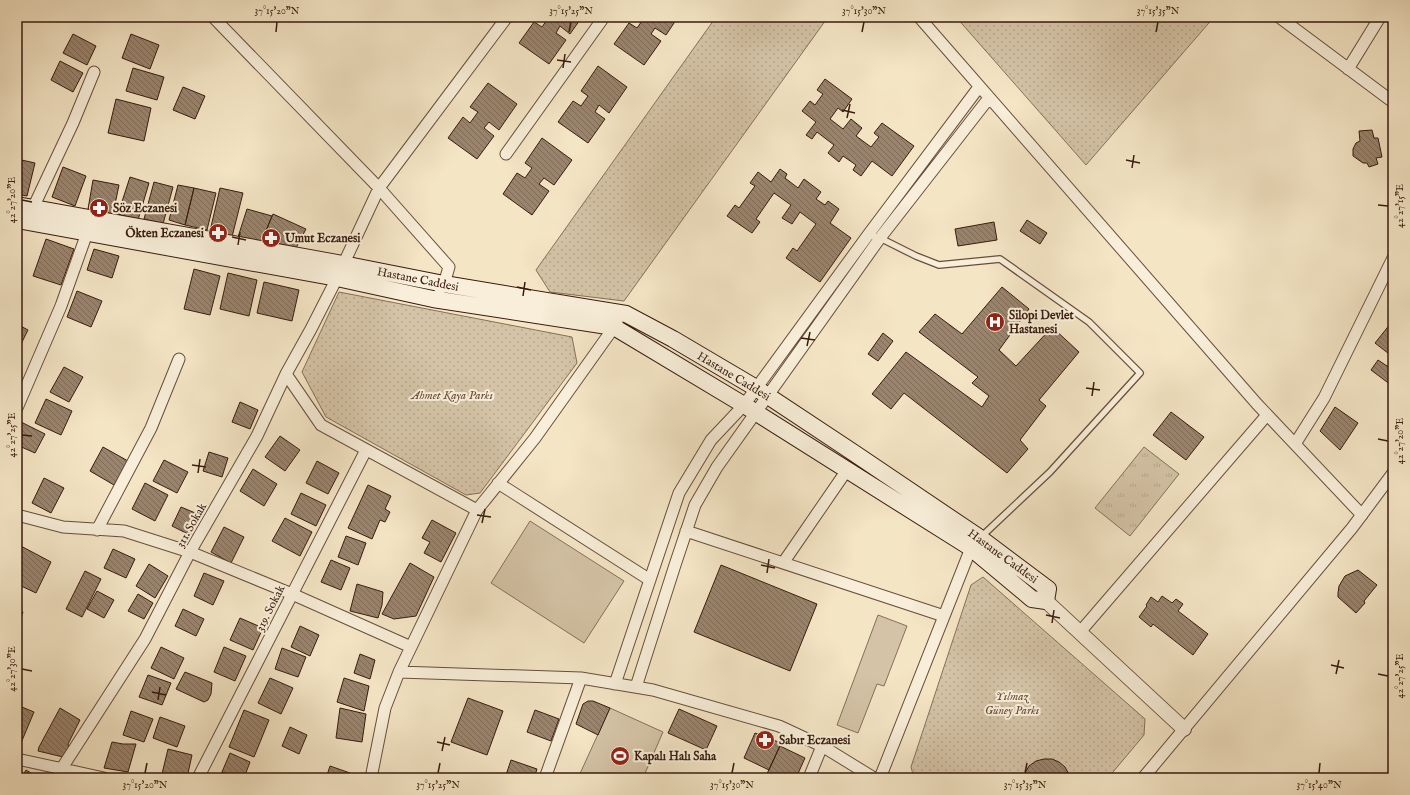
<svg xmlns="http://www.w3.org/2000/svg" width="1410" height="795" font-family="'IM FELL English',serif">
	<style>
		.grass { fill: url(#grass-tufts); stroke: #866f5a }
		.park { fill: url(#park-dots); stroke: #866f5a }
		.garden { fill: #d4c3a6; stroke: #866f5a }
		.building { fill: url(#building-back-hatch); stroke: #381b0e }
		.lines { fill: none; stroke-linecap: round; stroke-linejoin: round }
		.service-casing { stroke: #674e3c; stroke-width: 8 }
		.minor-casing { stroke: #674e3c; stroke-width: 13 }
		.tertiary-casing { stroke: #674e3c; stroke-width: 16 }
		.secondary-casing { stroke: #381b0e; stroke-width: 18 }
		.service { stroke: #f8eed9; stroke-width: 5.5 }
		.minor { stroke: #f8eed9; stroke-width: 11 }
		.tertiary { stroke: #f8eed9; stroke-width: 14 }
		.secondary { stroke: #f8eed9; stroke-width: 16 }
		.ticks { fill: none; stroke: #381b0e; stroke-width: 1.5 }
		.labels { text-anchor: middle; stroke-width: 4; stroke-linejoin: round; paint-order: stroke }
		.poi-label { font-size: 12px; font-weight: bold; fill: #381b0e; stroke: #f8eed9; text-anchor: start }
		.street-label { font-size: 12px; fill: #381b0e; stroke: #f8eed9 }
		.park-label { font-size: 12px; font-style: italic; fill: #674d3c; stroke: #f8eed9 }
		.neatline { fill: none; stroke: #381b0e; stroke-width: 1.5 }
		.ticks-label { font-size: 10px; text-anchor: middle; fill: #381b0e }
	</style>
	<defs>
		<pattern id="grass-tufts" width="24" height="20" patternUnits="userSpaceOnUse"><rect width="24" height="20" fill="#d4c3a6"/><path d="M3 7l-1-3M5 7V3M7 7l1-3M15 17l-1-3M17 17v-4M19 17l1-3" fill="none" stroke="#b7a78e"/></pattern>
		<pattern id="park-dots" width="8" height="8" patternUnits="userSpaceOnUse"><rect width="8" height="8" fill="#d4c3a6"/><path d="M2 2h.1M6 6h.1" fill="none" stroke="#b7a78e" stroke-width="1.8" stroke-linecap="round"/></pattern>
		<pattern id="building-back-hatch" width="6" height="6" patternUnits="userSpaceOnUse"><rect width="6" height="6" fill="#9a846d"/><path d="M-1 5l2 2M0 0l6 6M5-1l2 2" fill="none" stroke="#7f6b58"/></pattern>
	</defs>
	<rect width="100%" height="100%" fill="#f4e5c5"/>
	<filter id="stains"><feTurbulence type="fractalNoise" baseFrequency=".005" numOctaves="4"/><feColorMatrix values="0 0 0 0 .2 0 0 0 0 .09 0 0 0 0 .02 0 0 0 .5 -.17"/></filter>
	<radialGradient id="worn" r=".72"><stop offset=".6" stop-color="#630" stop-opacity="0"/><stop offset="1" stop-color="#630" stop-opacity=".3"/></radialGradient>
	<path class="grass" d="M1144,447L1179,474L1130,536L1095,508Z"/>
	<path class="park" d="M716,17H828L624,301L550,292L536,270Z
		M956,17H1214L1086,165Z
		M339,292L572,337L577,363L480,493L466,495L326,417L302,372Z
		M983,577L1145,719L1144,735L1108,778H914L911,767L971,585Z"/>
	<path class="garden" d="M530,521L624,581L584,643L491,583Z
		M878,615L907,626L884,686L877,684L858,733L837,725Z
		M610,708L663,732L643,778H578Z"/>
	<path class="building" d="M549,17H582L570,34L560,26L556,33L566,40L549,64L519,43L534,22L542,27Z
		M643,17H678L666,35L655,28L651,34L661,41L644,65L614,44L629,23L637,28L644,18Z
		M73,34L96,46L87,65L63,53Z
		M131,34L159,45L150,69L122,58Z
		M60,61L83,73L73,92L51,80Z
		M598,66L627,87L609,113L599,105L595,112L605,119L588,143L558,122L573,101L581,106L588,96L581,91Z
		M133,68L164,77L157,100L126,91Z
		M825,79L852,99L843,112L838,108L830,119L843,129L851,119L862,128L856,136L871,147L879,137L874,133L882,123L914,146L892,176L872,161L861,176L853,170L856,165L843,156L839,162L828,153L834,145L817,132L812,139L806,135L816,122L802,111L810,101L815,105L823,94L817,90Z
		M488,83L517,104L499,130L489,122L484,128L494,136L477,159L448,138L463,117L470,123L478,112L470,107Z
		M183,87L205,96L195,119L173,110Z
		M116,99L151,108L144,141L108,133Z
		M1372,130L1374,138H1378L1382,157L1376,158L1378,164L1369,167L1367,163H1363L1353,156V149L1356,143L1360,141L1359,131Z
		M542,138L572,160L554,185L544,178L539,184L549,191L532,215L503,194L517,173L525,178L532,168L525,163Z
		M17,159L35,163L27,196L17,194Z
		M63,167L86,176L75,206L52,197Z
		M780,169L787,174L785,178L798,188L804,179L821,192L816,199L825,205L828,201L839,209L830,223L851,238L820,282L786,258L793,248L797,251L816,224L800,212L792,224L782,218L791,205L774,193L756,219L760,222L752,233L727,216L735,205L739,208L755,186L750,183L758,172L771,182Z
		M130,177L149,183L138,220L118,214Z
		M93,180L119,185L113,214L88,209Z
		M154,182L173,187L163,224L144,219Z
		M178,185L194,188L185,225L169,220Z
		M194,188L216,193L207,230L185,225Z
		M220,188L243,193L232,237L210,231Z
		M247,209L272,216L261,243L238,237Z
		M273,214L306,229L296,248L262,240Z
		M1027,220L1047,233L1040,244L1020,231Z
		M994,222L997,240L958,246L955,229Z
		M46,239L74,249L61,285L33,276Z
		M94,249L119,256L112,278L87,270Z
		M194,269L220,276L210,315L184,309Z
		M228,273L257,280L249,316L220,309Z
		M264,282L299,290L292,321L257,313Z
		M1002,287L1029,309L999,350L1016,366L1052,327L1079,352L1039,400L1046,406L1020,440L1028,449L1007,473L904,393L891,409L872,394L906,352L982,407L989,396L972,383L978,377L919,332L935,314L962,334Z
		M77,291L102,301L91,327L67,317Z
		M1391,323L1393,325V357L1375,343Z
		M17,324L28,330L18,350L17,349Z
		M883,333L893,341L878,361L868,354Z
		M1378,360L1393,370V382L1391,385L1371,370Z
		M64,367L83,377L69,402L50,392Z
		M46,399L72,411L61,435L35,423Z
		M240,402L258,410L250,429L232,422Z
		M1335,407L1358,423L1340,450L1320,431Z
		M1171,412L1204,437L1186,460L1153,435Z
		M21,422L45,434L35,453L17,445V430Z
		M280,436L300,450L285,471L265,457Z
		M103,447L128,461L114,485L90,471Z
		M209,452L228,458L222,477L203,471Z
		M164,460L188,472L177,493L153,481Z
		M317,461L339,473L328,494L306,483Z
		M253,469L277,484L264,506L240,491Z
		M44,478L64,488L51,513L32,503Z
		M145,483L168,495L155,521L132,509Z
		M368,485L391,496L385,509L390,512L385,522L380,520L372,539L348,528Z
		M301,493L326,505L316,526L291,514Z
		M181,507L200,515L190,535L172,526Z
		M285,518L312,532L300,556L272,541Z
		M432,520L456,533L441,562L424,553L430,542L422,538Z
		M224,527L244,537L231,563L211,552Z
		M346,536L366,543L358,565L338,557Z
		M19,545L51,562L36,593L17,584V550Z
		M113,549L135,559L126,578L104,568Z
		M331,560L350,568L341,590L321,582Z
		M410,563L434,577L416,616L394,619L382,614Z
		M149,564L168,576L155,598L136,586Z
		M721,565L817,604L790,671L694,632Z
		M1358,570L1377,585L1364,601L1365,603L1356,613L1338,597V593L1339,586L1345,576Z
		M85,571L101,579L82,617L66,609Z
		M204,573L224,581L213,605L194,596Z
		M357,584L383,592L382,605L378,618L350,611Z
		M97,591L114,600L104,618L87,609Z
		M138,594L153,603L144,619L128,611Z
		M1162,596L1172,603L1176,599L1183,604L1178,611L1208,634L1193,655L1153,624L1151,627L1139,617L1147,606L1146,605L1151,597L1158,602Z
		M183,609L204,619L196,636L175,626Z
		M17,610L23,612L17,628Z
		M240,618L263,628L253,650L230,640Z
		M300,626L319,635L310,656L291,647Z
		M17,642L21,644L17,653Z
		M161,647L184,658L174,679L151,668Z
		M224,647L246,656L235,681L214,672Z
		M282,648L306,657L298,677L275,669Z
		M360,654L375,660L370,679L354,673Z
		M185,672L212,683L211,694L208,700L204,702L176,689Z
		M148,675L171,683L162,705L139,697Z
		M270,678L293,688L281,714L258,703Z
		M344,678L369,686L364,711L337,702Z
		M468,698L503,711L487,755L451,742Z
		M588,701H593L610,708L598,735L576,724L583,704Z
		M17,705L34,712L21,743L17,742Z
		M60,708L80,720L68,744L69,748L63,757L38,751L39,747Z
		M340,708L366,714L362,742L336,738Z
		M679,709L717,726L706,750L668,733Z
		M244,710L269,720L254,757L229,747Z
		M535,710L559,719L551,741L527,732Z
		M131,711L153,719L144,742L123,735Z
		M160,717L185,726L177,747L153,738Z
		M290,727L307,735L299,754L282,746Z
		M755,733L781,743L769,770L744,758Z
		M112,742L123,744H136L128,772L104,768Z
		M780,746L805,758L796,778H765Z
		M168,749L192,755L187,778H161Z
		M230,753L250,762L244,778H237L222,772Z
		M1044,759H1052L1059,762L1065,767L1071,778H1023L1025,773L1029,766L1036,761Z
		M511,760L537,769L534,778H505Z
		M330,766L350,773L348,778H326Z
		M26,770L39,778H21Z
		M222,772L237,778H220Z"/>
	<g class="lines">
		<defs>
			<path id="service" d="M868,235L880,238L916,256L939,265L1000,259L1089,322L1140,373L1050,472L981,537"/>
			<path id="minor" d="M213,17L379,188L449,267L444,284L440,289
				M919,17L1257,404L1362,515
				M1279,17L1393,102
				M1348,69L1380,17
				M506,154L604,17
				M33,208L73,123L94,72
				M286,374L321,425L477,510
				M17,408L61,306L87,233
				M1295,444L1324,398L1393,258
				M498,483L650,580
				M17,515L63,527L124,531L190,552L292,594L411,647
				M97,530L151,428L179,359
				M686,531L944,616
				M783,563L847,470
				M1080,632L1267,415
				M399,672L581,678L653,690L779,726L822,746L874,778
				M615,684L679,493L711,440L744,405L868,235L979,87
				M636,687L675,565L695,505L717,467L880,238L989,98
				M17,759L104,778
				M58,778L62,768L145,639L190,552L257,436L286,374L311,329L337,278L379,188L507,17
				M198,778L366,450
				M371,778L385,708L399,672L477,510L535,438L617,323
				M545,778L581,678
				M809,778L822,746
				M880,778L971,548L976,543
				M1143,778L1352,528L1393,473"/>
			<path id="tertiary" d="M1046,601L1184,729"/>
			<path id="secondary" d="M17,205L343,264L444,284L626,314L673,339L756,388L854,453L980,538L1048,589L1046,601L1032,599L971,548L744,405L614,327L433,299L337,278L17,220"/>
		</defs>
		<use href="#service" class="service-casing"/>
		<use href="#minor" class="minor-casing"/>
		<use href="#tertiary" class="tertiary-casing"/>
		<use href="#secondary" class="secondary-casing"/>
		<use href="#service" class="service"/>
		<use href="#minor" class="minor"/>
		<use href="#tertiary" class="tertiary"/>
		<use href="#secondary" class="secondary"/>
	</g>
	<path class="ticks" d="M276,32L277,22M569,32L571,22M862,32L864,22M1156,32L1158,22M557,60L571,62M563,68L565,54M842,110L855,113M847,118L850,104M1126,160L1140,163M1132,168L1134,155M22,200L32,202M1378,205L1388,206M232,237L246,240M238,245L240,232M517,287L531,290M523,296L525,282M801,338L815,340M807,346L810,332M1086,388L1100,390M1092,396L1094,382M22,435L32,436M1378,439L1388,441M192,465L206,467M198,473L200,459M477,515L491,517M482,523L485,509M761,565L775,568M767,573L769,559M1046,615L1060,618M1052,623L1054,610M1331,665L1344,668M22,669L32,671M1336,674L1339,660M1378,674L1388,676M152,692L166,695M158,700L160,687M437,742L450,745M442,751L445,737M145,773L147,763M438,773L440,763M732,773L734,763M1025,773L1027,763M1319,773L1320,763"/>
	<defs>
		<symbol id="pharmacy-disc" viewBox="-11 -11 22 22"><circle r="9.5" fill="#8f2418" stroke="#f8eed9"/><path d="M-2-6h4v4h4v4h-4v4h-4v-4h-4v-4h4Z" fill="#fff"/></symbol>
		<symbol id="hospital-disc" viewBox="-11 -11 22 22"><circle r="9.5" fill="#8f2418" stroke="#f8eed9"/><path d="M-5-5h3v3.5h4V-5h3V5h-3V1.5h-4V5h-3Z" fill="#fff"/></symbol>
		<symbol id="stadium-disc" viewBox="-11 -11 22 22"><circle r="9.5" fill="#8f2418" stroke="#f8eed9"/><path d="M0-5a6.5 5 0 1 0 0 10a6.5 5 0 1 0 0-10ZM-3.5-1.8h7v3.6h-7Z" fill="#fff"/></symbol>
	</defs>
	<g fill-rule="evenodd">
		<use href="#pharmacy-disc" x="88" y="197" width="22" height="22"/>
		<use href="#pharmacy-disc" x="207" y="222" width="22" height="22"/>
		<use href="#pharmacy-disc" x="260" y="227" width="22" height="22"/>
		<use href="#hospital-disc" x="984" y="311" width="22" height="22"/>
		<use href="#pharmacy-disc" x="754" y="729" width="22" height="22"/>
		<use href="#stadium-disc" x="609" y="745" width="22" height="22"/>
	</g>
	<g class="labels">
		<g class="poi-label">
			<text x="113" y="212">Söz Eczanesi</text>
			<text x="204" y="237" text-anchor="end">Ökten Eczanesi</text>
			<text x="285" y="242">Umut Eczanesi</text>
			<text x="1009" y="319">Silopi Devlet<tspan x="1009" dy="14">Hastanesi</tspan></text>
			<text x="779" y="744">Sabır Eczanesi</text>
			<text x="634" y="760">Kapalı Halı Saha</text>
		</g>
		<g class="street-label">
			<text transform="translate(418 279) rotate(11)" y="4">Hastane Caddesi</text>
			<text transform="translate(734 376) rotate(31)" y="4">Hastane Caddesi</text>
			<text transform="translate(191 525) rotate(-60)" y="4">311. Sokak</text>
			<text transform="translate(1003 556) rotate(36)" y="4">Hastane Caddesi</text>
			<text transform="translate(270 608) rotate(-63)" y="4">319. Sokak</text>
		</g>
		<g class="park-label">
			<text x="452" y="399">Ahmet Kaya Parkı</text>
			<text x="1012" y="700">Yılmaz<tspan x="1012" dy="14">Güney Parkı</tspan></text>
		</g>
	</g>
	<rect width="1410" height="795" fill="none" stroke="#f4e5c5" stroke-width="44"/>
	<rect x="22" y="22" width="1366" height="751" class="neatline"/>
	<g class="ticks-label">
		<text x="277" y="14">37°15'20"N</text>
		<text x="571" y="14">37°15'25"N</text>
		<text x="864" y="14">37°15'30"N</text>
		<text x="1158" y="14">37°15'35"N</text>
		<text transform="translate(11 200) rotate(-90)" y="4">42°27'20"E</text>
		<text transform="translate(1399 206) rotate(-90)" y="4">42°27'15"E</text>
		<text transform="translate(11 435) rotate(-90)" y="4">42°27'25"E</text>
		<text transform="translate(1399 441) rotate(-90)" y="4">42°27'20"E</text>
		<text transform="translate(11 669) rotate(-90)" y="4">42°27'30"E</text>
		<text transform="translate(1399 676) rotate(-90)" y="4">42°27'25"E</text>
		<text x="145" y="788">37°15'20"N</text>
		<text x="438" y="788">37°15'25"N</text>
		<text x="732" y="788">37°15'30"N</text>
		<text x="1025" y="788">37°15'35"N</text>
		<text x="1319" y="788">37°15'40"N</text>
	</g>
	<rect width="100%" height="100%" filter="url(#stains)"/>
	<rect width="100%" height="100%" fill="url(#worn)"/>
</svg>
